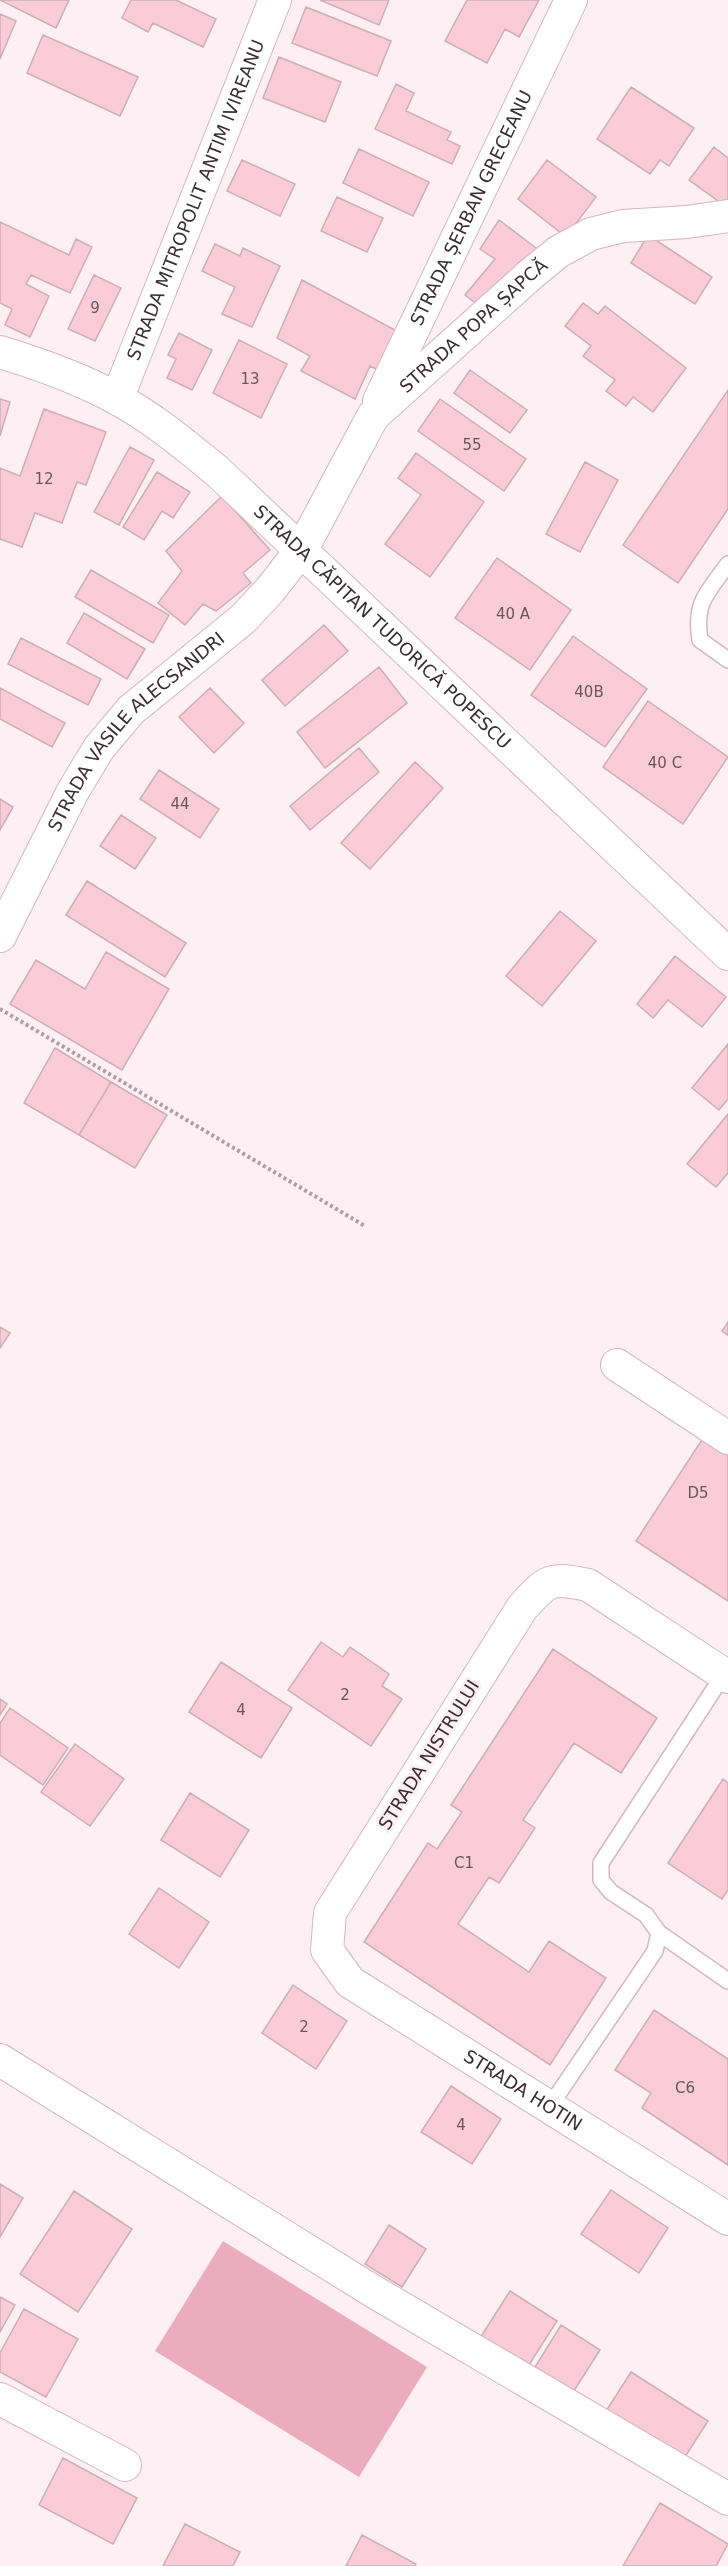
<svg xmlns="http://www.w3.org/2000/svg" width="728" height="2566" font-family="'DejaVu Sans',sans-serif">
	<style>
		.green { fill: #ecacc0 }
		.building { fill: #facbd9; stroke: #cdaeb7; stroke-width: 1.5 }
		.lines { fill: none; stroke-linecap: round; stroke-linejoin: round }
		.service-casing { stroke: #d5b6bf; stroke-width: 18 }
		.minor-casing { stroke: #d5b6bf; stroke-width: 34 }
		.path { stroke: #ab9da1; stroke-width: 4; stroke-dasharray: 3 3; stroke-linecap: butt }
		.service { stroke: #fff; stroke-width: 15 }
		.minor { stroke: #fff; stroke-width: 32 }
		.labels { text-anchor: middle; stroke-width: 6; stroke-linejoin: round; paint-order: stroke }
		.number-label { font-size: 15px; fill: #6b555c }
		.street-label { font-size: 18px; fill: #3b2e32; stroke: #fdeff3 }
	</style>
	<rect width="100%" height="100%" fill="#fdeff3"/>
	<path class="green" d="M223,2241L427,2367L359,2477L155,2351Z"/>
	<path class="building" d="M0,0H69L56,28Z
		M131,0H176L216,19L203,47L153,23L148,32L122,18Z
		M320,0H389L379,25Z
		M467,0H539L519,37L505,29L487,63L445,41Z
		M306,7L391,41L377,76L292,43Z
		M0,14L16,21L0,59Z
		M43,35L138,77L120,116L27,73Z
		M279,57L341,82L325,122L263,98Z
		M396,84L414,93L406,111L451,132L447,140L460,146L452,164L375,129Z
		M631,87L694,128L669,166L660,160L650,174L597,139Z
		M714,147L728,158V208L689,180Z
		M359,149L429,182L413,216L343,183Z
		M242,160L295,184L280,216L227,191Z
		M547,160L596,197L566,237L518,199Z
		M337,197L383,218L367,252L321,231Z
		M499,220L540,251L483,309L465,295L495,259L480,249Z
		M0,222L69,255L76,239L92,247L70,293L31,275L26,284L49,296L30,337L5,325L12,309L0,303Z
		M648,235L712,277L695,304L631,263Z
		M215,244L240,256L243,248L280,266L252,327L222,314L235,287L202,271Z
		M94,275L121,288L95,341L68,329Z
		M302,280L395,330L378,370L370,366L355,399L301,371L310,356L277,338Z
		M583,303L598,314L605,306L686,368L653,412L633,397L626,406L606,391L615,380L583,356L591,346L565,326Z
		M179,333L212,350L192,390L167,378L176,359L168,355Z
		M239,340L287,364L261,418L213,393Z
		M470,370L527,410L510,433L454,393Z
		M728,390V509L678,583L623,545Z
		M0,399L10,402L0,436Z
		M440,399L526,459L504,491L418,431Z
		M44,409L106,432L86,485L77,482L62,523L35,513L22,547L0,539V468L20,476Z
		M130,447L154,460L119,525L94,512Z
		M416,453L484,502L430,577L385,544L421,495L398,478Z
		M585,462L618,480L580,552L546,534Z
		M157,472L190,492L173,518L162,511L144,540L123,527Z
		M222,496L270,550L243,573L251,583L216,611L203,604L185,625L158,603L182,571L166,551Z
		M497,558L571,610L530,670L455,618Z
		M91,570L169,615L153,643L75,597Z
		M84,613L145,649L127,679L67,643Z
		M324,625L348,651L285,706L262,680Z
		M573,636L647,689L605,747L531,695Z
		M21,638L101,679L88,705L8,664Z
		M379,667L407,703L325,768L297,732Z
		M0,688L65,723L52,747L0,719Z
		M210,688L244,723L214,753L179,717Z
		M648,701L728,757L683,824L603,767Z
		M359,748L379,772L310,830L290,806Z
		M415,762L443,788L370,869L341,843Z
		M159,770L219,809L200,838L140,799Z
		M0,799L13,807L0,830Z
		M121,815L156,838L135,869L100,846Z
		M87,881L186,943L165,977L66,915Z
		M560,911L596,941L542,1006L506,976Z
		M106,952L169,989L122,1070L10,1004L36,960L85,989Z
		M675,956L726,997L702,1027L668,1000L653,1018L637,1004Z
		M728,1044V1099L719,1110L692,1088Z
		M55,1048L111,1082L79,1135L24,1103Z
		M111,1082L167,1115L135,1168L79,1135Z
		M728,1114V1173L716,1187L687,1164Z
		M728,1322V1335L722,1331Z
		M0,1327L10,1333L0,1348Z
		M707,1432L728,1445V1601L636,1541Z
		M321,1642L343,1657L350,1647L389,1674L382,1686L402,1699L371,1746L288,1690Z
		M553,1649L657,1718L621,1773L574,1743L523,1820L535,1828L499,1883L489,1877L458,1924L529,1972L549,1941L606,1978L550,2065L364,1942L428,1843L437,1849L462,1812L451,1805Z
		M221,1662L292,1708L261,1758L189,1712Z
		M0,1699L7,1704L0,1715Z
		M10,1708L68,1748L43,1785L0,1755V1723Z
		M75,1744L124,1779L90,1826L41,1792Z
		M723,1779L728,1783V1890L722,1899L668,1863Z
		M190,1793L249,1830L220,1877L161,1840Z
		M159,1888L209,1922L179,1968L129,1934Z
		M293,1985L347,2021L316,2069L262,2033Z
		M654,2010L728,2059V2165L642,2108L651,2093L615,2070Z
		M451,2086L501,2119L472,2164L421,2132Z
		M0,2184L23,2198L0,2237Z
		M611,2190L668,2228L639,2273L581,2234Z
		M74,2191L132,2229L78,2312L20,2274Z
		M389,2225L426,2249L402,2287L365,2264Z
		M510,2291L557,2321L527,2368L480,2338Z
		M0,2297L15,2305L0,2332Z
		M24,2309L78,2339L46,2397L0,2372V2353Z
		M561,2325L600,2350L570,2397L532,2372Z
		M631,2372L708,2421L683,2460L606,2411Z
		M63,2458L137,2498L113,2544L39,2505Z
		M660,2503L728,2544L716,2566H623Z
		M185,2524L240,2552L233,2566H163Z
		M362,2535L416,2564L415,2566H346Z"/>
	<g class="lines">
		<defs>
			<path id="service" d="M728,564C707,593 694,602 700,640L728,660
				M659,1933L728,1981
				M550,2106L655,1951L659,1933L646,1915L611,1892L601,1880V1863L724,1674"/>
			<g id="minor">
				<path id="s1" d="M0,352C40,364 79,378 116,398C153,418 185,445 217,471L728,954"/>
				<path id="s2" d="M117,399L275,0"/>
				<path id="s3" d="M379,401L571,0"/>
				<path id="s4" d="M0,936L73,791L99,748L131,710L243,619L270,590L302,549L373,416L530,275L558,252L591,234L623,226L687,222L728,216"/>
				<path d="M617,1365L728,1438"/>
				<path id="s5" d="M728,1677L588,1585C550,1577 548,1579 522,1608L330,1913L327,1950L350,1982L728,2219"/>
				<path d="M0,2060L376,2293L728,2499"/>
				<path d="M0,2399L125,2465"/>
			</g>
		</defs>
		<use href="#service" class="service-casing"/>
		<use href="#minor" class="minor-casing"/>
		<path class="path" d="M0,1009L365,1226"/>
		<use href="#service" class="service"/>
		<use href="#minor" class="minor"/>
	</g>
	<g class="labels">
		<g class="number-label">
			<text x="95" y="313">9</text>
			<text x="250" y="384">13</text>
			<text x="472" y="450">55</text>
			<text x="44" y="484">12</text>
			<text x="513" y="619">40 A</text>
			<text x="589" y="697">40B</text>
			<text x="665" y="768">40 C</text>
			<text x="180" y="809">44</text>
			<text x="698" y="1498">D5</text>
			<text x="345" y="1700">2</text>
			<text x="241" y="1715">4</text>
			<text x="464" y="1868">C1</text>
			<text x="304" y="2032">2</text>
			<text x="685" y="2093">C6</text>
			<text x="461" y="2130">4</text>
		</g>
		<g class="street-label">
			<text dy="6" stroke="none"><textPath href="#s2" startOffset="214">STRADA MITROPOLIT ANTIM IVIREANU</textPath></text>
			<text dy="6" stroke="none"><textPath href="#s3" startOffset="214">STRADA ȘERBAN GRECEANU</textPath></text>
			<text dy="6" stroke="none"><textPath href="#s4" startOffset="784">STRADA POPA ȘAPCĂ</textPath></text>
			<text dy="6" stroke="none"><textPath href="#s1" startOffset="477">STRADA CĂPITAN TUDORICĂ POPESCU</textPath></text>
			<text dy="6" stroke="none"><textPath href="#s4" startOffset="249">STRADA VASILE ALECSANDRI</textPath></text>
			<text transform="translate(429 1755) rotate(-58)" y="6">STRADA NISTRULUI</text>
			<text dy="6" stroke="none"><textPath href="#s5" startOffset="885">STRADA HOTIN</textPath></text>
		</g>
	</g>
</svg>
